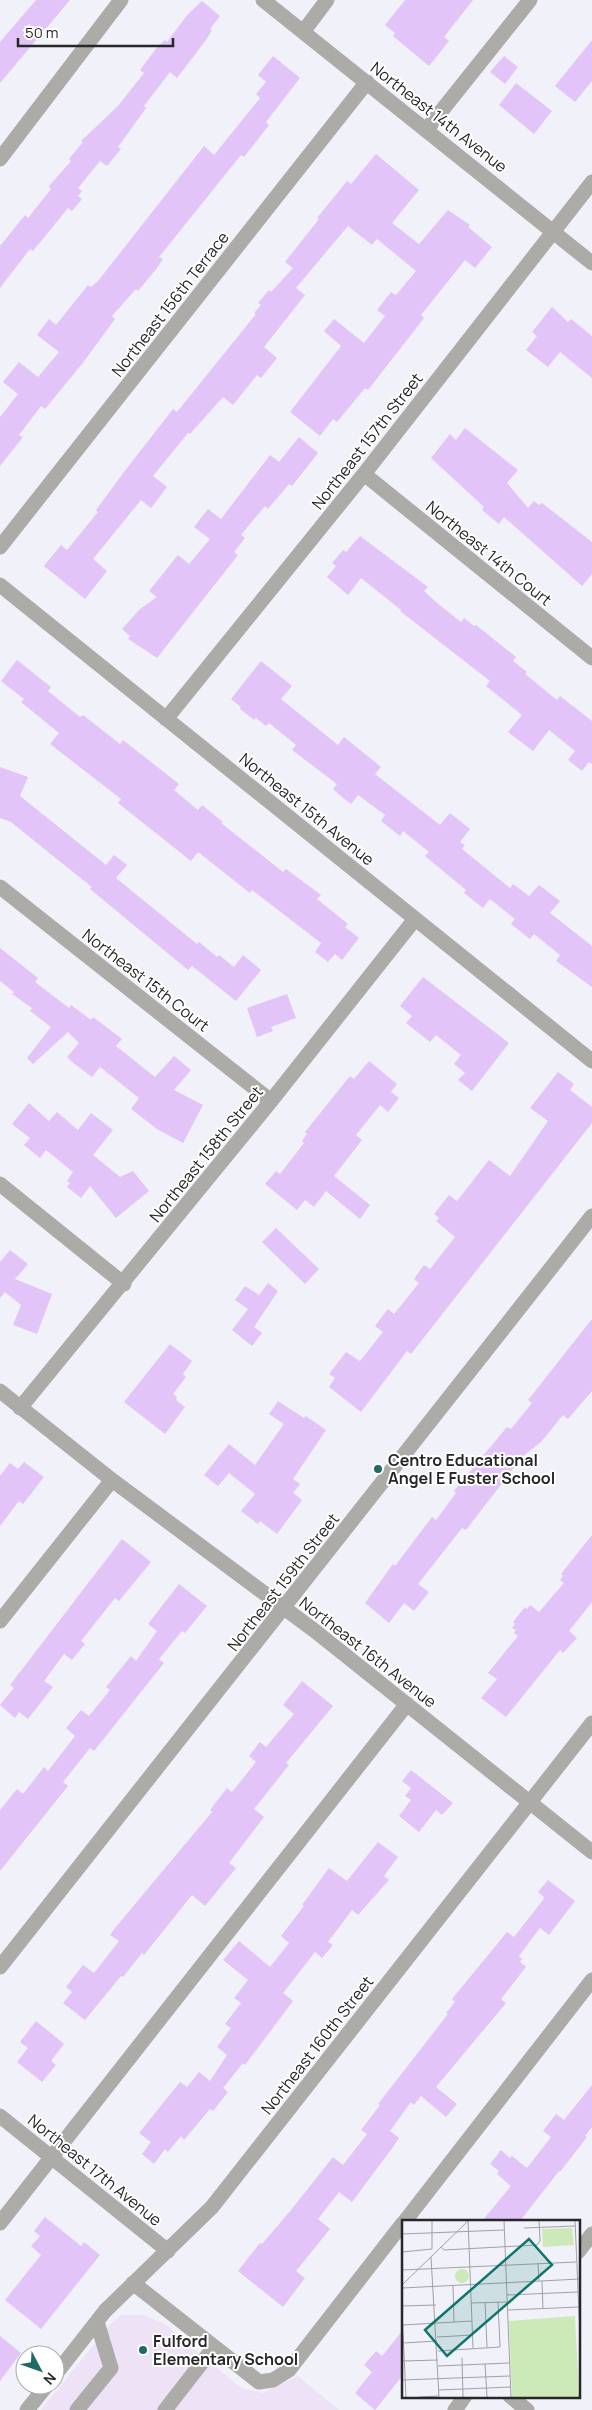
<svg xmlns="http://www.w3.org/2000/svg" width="592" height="2410" font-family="Manrope,sans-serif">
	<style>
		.education { fill: #eee2f6 }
		.building { fill: #e3c4f9 }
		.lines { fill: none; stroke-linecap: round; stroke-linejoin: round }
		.minor { stroke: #acaba8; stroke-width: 15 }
		.poi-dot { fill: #1f6a65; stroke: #fff; stroke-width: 2 }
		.labels { text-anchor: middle; stroke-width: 4; stroke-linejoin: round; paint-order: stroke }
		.street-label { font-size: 16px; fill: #27272a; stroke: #fff }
		.poi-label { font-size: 16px; font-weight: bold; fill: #27272a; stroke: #fff; text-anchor: start }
		.inset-road { fill: none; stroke: #a0a0a6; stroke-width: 1 }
		.view { fill: #0f766e; fill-opacity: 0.15; stroke: #0f766e; stroke-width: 2.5 }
		.inset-edge { fill: none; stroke: #27272a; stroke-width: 2.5 }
	</style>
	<rect width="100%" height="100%" fill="#f0f1f9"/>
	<path class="education" d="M121,2315H143L165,2324L241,2388L263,2393L298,2376L339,2410H41L109,2326Z"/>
	<path class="building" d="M36,0H70L0,83V42Z
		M405,0H473L444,37L449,41L429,66L393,36L395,33L385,25Z
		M202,1L220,16L210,29L212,30L206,40L177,78L170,72L144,106L146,108L118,147L121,149L107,166L100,161L78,188L82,191L78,196L82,199L72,211L68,208L33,251L30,249L0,288V246L25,215L28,218L51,189L49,186L71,161L69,159L83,142L81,141L118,106L144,73L140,70L158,46L165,40L167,42L188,14Z
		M592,40V81L575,102L555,86Z
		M273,56L300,78L266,122L269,125L244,157L241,155L159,257L163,259L157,268L138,291L136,289L112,316L115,319L82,364L45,409L41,406L19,435L23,437L0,466V417L18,394L3,382L19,362L38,377L59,352L37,335L49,319L56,325L88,285L91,287L98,281L204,146L214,155L260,98L256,94L266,82L258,75Z
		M504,56L518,67L505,84L490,72Z
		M516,83L552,111L534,134L499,105Z
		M376,154L419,190L392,223L419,244L448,210L470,225L468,227L492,247L475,268L465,260L421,315L424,318L368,390L365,388L337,422L333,419L320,436L290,412L341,346L324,331L334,319L364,343L385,316L377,310L391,292L396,295L416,271L377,239L372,245L348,226L296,288L305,295L264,347L277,358L261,378L257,375L233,405L223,397L190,434L188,433L153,476L167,487L151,508L141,500L93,559L107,571L85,599L44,566L61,545L67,550L98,512L96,510L124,472L173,409L177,412L256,314L254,313L261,305L258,303L269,290L271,292L293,268L285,262L319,219L317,218L347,181L351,184Z
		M552,307L568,322L571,319L592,336V378L560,352L548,367L526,350L537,336L532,332Z
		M465,428L518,470L507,483L528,508L534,501L539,505L542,503L592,542V574L582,586L504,517L499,524L482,510L484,507L431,458L450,434L456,440Z
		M299,437L318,453L292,486L289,484L268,509L265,506L241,535L245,538L234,552L238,555L157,658L128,639L130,636L122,629L140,609L157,597L149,591L178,555L189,564L210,539L194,527L208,509L221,519L270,455L279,462Z
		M360,536L428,587L424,591L437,603L461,622L464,618L474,626L476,625L516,657L513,661L527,672L525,674L557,700L560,696L592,721V764L589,762L582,771L568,760L575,751L549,730L533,751L508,732L522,715L486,686L490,681L400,611L401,610L361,578L348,595L327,577L336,566L332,563L343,550L346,552Z
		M17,660L51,687L48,691L80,717L83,715L120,744L123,740L179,784L174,790L198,810L202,805L223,822L221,823L283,872L286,869L321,895L317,899L348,924L345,927L359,938L342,960L335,954L328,962L315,952L321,943L252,890L250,893L198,852L191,861L118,803L121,799L50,744L59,733L21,702L24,699L1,681Z
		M261,661L292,686L281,699L338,745L344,737L381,767L375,774L440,825L450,813L470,829L460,842L465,845L462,849L510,888L513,884L529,896L539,885L560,901L550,913L592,946V987L556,961L560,955L534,934L530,939L511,924L515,919L490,899L483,908L464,893L466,890L425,856L429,852L403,831L400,836L381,821L385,815L358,795L351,804L342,797L333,789L337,784L292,750L296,745L269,723L266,726L256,718L254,720L240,709L241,707L231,699Z
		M0,767L28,777L20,796L106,865L114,855L127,865L116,878L197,944L199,942L217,957L219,955L234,967L243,955L261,970L236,1001L192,966L188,970L90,889L92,887L58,860L11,822L0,818Z
		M0,948L38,978L35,982L69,1008L71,1005L91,1020L93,1017L122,1039L116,1046L155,1077L174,1056L191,1070L174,1090L203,1105L183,1143L157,1129L131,1109L139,1098L100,1067L92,1077L72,1062L67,1057L79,1043L68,1032L33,1064L27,1058L51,1027L30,1011L32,1008L12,994L14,992L0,981Z
		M423,977L509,1043L472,1091L458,1080L465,1073L454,1064L461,1055L436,1035L430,1042L406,1023L412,1016L400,1006Z
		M287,994L296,1018L271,1027L273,1031L257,1037L247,1008Z
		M369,1061L397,1084L391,1092L399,1098L388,1112L380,1105L356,1135L362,1140L334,1176L370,1205L360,1219L326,1191L314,1207L305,1200L297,1210L265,1184L276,1171L280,1174L304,1143L302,1141L307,1134L305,1132L350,1076L354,1079Z
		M558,1072L574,1084L570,1090L592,1107V1123L411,1354L407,1351L361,1412L329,1387L335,1378L329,1374L346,1352L360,1361L383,1332L375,1326L388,1309L394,1314L419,1283L414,1279L424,1265L430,1269L455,1237L436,1221L439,1218L434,1214L449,1195L457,1201L489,1160L510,1176L548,1121L530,1108Z
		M29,1103L49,1121L57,1112L78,1130L91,1113L113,1130L93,1155L120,1177L133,1171L149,1191L116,1218L90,1186L81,1198L67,1187L70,1183L67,1181L73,1172L46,1150L40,1158L24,1145L30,1138L12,1124Z
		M276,1228L319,1269L305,1284L262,1242Z
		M10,1250L28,1264L15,1279L52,1294L37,1334L13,1325L21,1305L5,1292L0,1298V1262Z
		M268,1283L278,1291L254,1327L262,1333L252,1346L232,1330L248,1309L235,1300L245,1286L259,1295Z
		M592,1319V1391L568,1419L563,1415L541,1442L523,1456L466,1530L462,1528L418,1584L429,1592L414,1611L404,1603L389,1623L365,1603L393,1564L395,1566L432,1517L436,1520L456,1493L454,1491L507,1427L511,1429L532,1403L528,1400Z
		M170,1344L192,1361L183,1374L186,1377L173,1394L177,1397L176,1400L185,1407L165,1434L124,1402Z
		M278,1401L304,1418L306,1416L326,1430L293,1479L300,1484L293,1493L302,1500L277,1534L260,1521L258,1524L241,1511L255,1494L229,1473L218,1486L204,1475L229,1444L255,1465L284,1424L269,1414Z
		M24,1462L44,1477L23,1504L19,1501L0,1526V1476L10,1463L18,1469Z
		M592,1535V1602L569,1631L577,1638L563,1653L560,1650L506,1717L481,1698L497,1679L488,1673L518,1636L514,1633L516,1630L512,1628L515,1624L513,1622L525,1607L527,1609L530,1605L539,1612L564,1583L560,1580L563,1576L561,1574Z
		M122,1539L151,1562L119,1601L115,1598L81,1641L85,1644L72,1660L64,1654L44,1681L53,1687L28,1719L19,1712L15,1718L0,1705L14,1688L10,1685Z
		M179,1584L207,1606L185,1633L182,1631L159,1659L164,1663L94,1751L90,1748L63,1782L68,1786L0,1871V1810L17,1789L23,1794L44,1767L48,1771L75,1736L66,1728L81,1710L89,1716L110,1690L106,1687L131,1656L136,1661L157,1631L148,1624Z
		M302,1681L333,1706L286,1763L289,1765L254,1809L264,1817L229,1863L236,1868L205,1906L192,1895L144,1955L142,1953L123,1977L121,1976L85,2020L63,2003L72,1992L66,1987L83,1965L94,1973L119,1941L110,1935L115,1928L212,1812L210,1810L227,1788L232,1792L256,1762L249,1756L260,1742L266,1747L294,1714L283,1705Z
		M411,1770L453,1803L442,1815L436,1810L419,1832L399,1816L411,1800L405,1796L411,1788L402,1781Z
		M378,1842L398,1857L384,1876L389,1880L358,1915L352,1910L328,1942L333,1945L322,1958L315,1952L283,1993L293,2001L245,2065L243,2063L223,2088L228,2092L213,2111L210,2109L184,2140L181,2136L168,2152L165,2149L154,2164L142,2154L151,2142L139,2133L180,2082L187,2087L199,2072L210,2081L227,2055L217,2047L231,2028L225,2024L241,2003L234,1998L248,1980L223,1960L239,1941L270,1967L289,1943L281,1936L304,1906L302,1905L329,1868L347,1881Z
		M548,1880L575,1901L549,1935L540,1928L519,1956L522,1959L520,1962L526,1967L501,1999L506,2003L436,2087L457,2104L446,2117L421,2096L414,2105L411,2102L390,2131L399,2138L393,2147L352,2202L339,2192L318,2219L330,2229L296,2271L305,2278L283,2307L238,2271L260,2243L262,2244L291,2210L333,2157L343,2165L367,2134L361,2130L380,2105L378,2104L448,2014L446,2013L455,2002L452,1999L507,1932L514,1937L543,1900L544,1897L538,1892Z
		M36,2021L64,2044L51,2061L56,2065L42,2082L17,2062L28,2048L20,2042Z
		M592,2085V2127L585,2136L587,2137L560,2172L559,2171L520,2221H482L511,2186L497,2174L499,2171L490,2164L501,2150L510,2158L512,2156L527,2168L551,2137L543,2131L556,2114L564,2120Z
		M45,2217L81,2246L84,2242L100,2255L41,2329L5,2300L41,2255L31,2246L40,2236L34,2231Z
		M403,2330V2375L375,2410L355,2393L372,2372L364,2365L376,2351L382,2356Z
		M0,2336L21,2353L0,2381Z"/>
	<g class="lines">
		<path class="minor" d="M263,0L592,263
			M303,32L327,0
			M427,129L530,0
			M0,159L121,0
			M364,474L592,658
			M0,547L367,82
			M0,585L592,1061
			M166,719L364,474L592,182
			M0,887L271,1101
			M0,1184L124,1284
			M0,1391L112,1480L315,1631L592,1852
			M20,1408L271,1101L415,919
			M0,1621L112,1480
			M0,1967L592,1216
			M0,2116L168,2251
			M405,2221L592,1980
			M0,2223L407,1704
			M578,2252L592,2234
			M133,2283L259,2382L273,2380L289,2370L403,2223
			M55,2375L105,2311L212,2207L592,1723
			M510,2396L527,2410
			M27,2410L47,2385
			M77,2410L111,2368L97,2322
			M165,2410L214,2347
			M455,2410L465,2396"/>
	</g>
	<g class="poi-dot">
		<circle cx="378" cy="1469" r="5"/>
		<circle cx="143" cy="2350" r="5"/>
	</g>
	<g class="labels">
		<g class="street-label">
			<text transform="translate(439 117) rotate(38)" y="6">Northeast 14th Avenue</text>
			<text transform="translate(170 304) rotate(-52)" y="6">Northeast 156th Terrace</text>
			<text transform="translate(367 441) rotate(-52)" y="6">Northeast 157th Street</text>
			<text transform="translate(489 553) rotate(39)" y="6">Northeast 14th Court</text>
			<text transform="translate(307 809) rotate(39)" y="6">Northeast 15th Avenue</text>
			<text transform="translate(146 980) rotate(38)" y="6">Northeast 15th Court</text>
			<text transform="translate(206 1154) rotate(-51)" y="6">Northeast 158th Street</text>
			<text transform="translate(283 1582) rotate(-52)" y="6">Northeast 159th Street</text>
			<text transform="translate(368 1652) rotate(38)" y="6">Northeast 16th Avenue</text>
			<text transform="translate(317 2045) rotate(-52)" y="6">Northeast 160th Street</text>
			<text transform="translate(95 2170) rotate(39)" y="6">Northeast 17th Avenue</text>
		</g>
		<g class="poi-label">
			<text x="388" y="1466">Centro Educational<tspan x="388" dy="18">Angel E Fuster School</tspan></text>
			<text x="153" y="2347">Fulford<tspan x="153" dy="18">Elementary School</tspan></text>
		</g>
	</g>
	<g transform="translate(402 2220)">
		<rect width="178" height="178" fill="#f0f1f9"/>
		<path d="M173,96L177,177H110L107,101Z" fill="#cce9b8"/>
		<path d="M170,8L172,25L141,27L140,9ZM53 56a7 7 0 1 1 14 0a7 7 0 1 1-14 0Z" fill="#cce9b8"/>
		<path class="inset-road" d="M66,0L71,128M102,0L109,177M173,0L178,116M122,8L173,6M0,14L102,10M39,27L42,30L135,25L138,21L137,0M0,32L30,29V0M29,37L37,177M136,43L137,61M0,50L174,42M140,61L141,89M0,65L66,1M51,66L52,102M0,68L178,59M105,75L176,72M83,82L85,127M69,83L105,82M0,86L34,85M106,90L177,87M0,92L4,177M1,105L70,101M35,117L71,115M1,123L35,121M36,131L98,127L96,82M60,138L61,177M1,141L36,140M83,144L85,177M36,146L107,143M0,160L108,156M37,170L109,167M17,177L37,176"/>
		<path class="view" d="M127,19L150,45L45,136L23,110Z"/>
		<rect width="178" height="178" class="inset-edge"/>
	</g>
	<g transform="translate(40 2370) rotate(131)"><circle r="24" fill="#ffffff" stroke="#a9a9aa"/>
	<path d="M0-4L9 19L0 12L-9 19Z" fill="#1f6a65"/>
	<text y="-8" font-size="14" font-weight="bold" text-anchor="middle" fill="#27272a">N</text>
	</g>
	<path d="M18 38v8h155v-8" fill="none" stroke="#27272a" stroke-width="2.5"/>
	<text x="25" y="38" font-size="15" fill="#27272a" stroke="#ffffff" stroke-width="4" paint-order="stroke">50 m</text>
</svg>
